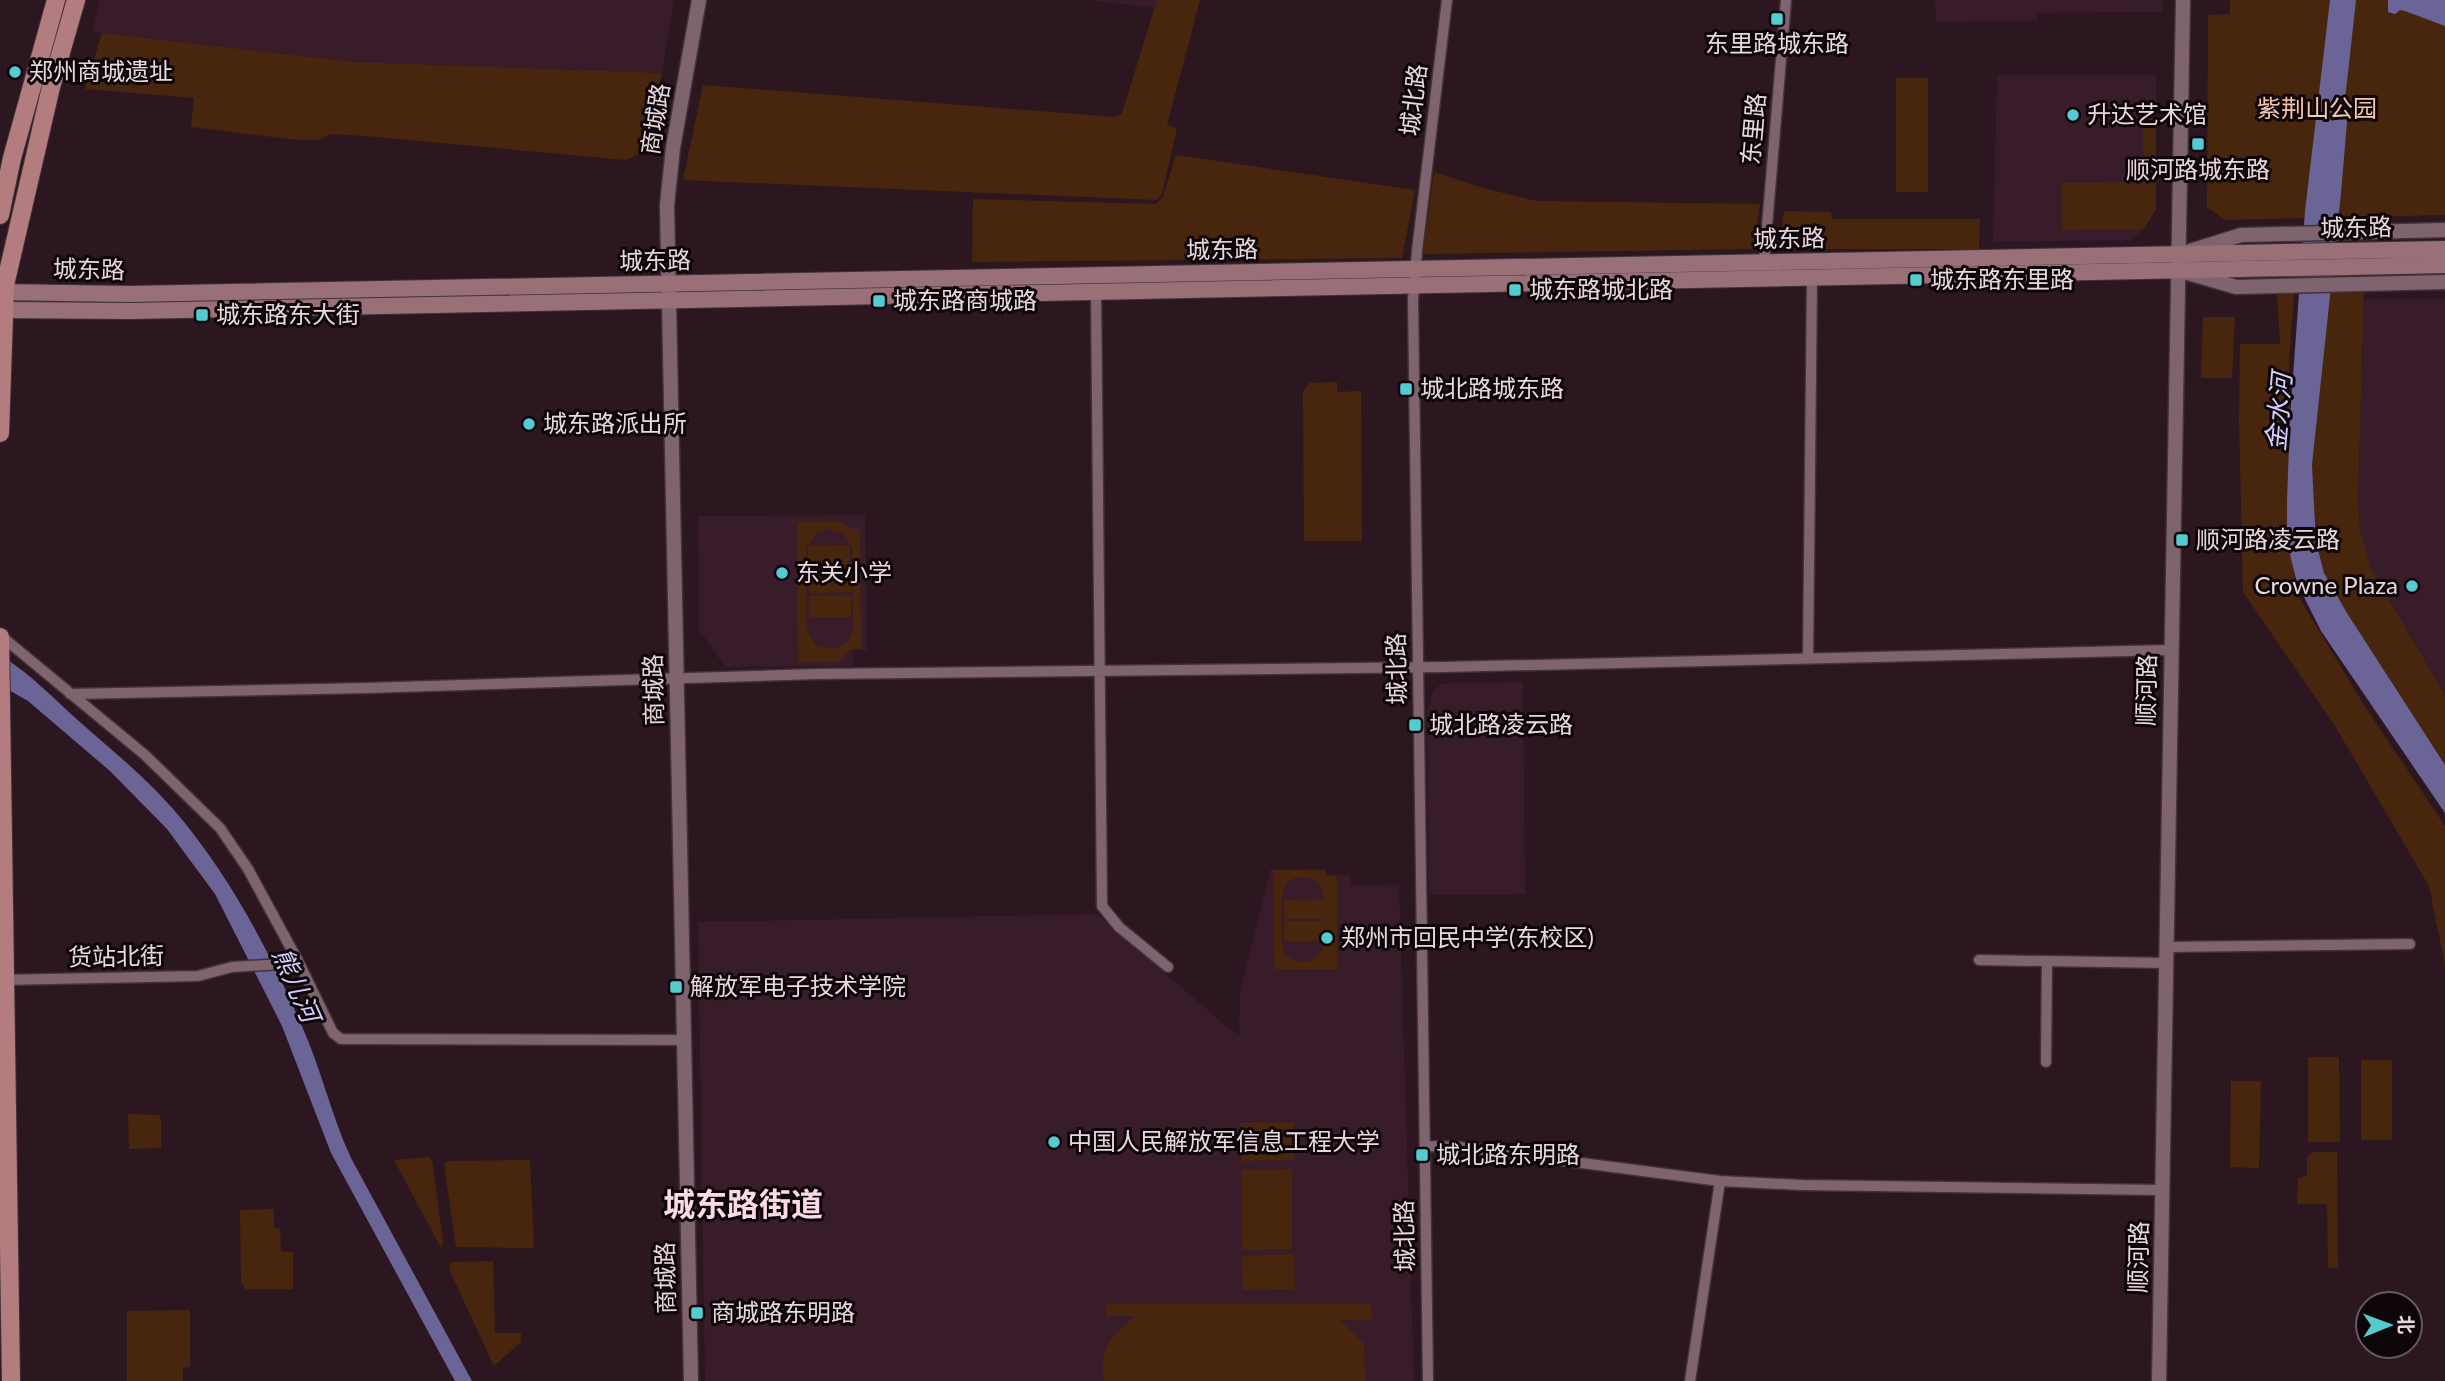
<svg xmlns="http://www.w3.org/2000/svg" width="2445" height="1381" font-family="Lato,'Noto Sans SC',sans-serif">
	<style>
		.built { fill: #381c29 }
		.green { fill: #48260d; fill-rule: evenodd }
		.water { fill: #6b6496 }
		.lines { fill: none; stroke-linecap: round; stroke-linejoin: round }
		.minor-casing { stroke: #423239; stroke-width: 13 }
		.tertiary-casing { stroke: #423239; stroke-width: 17 }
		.secondary-casing { stroke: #423239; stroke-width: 18 }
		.primary-casing { stroke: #423239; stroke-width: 20 }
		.minor { stroke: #7f646f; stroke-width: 10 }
		.tertiary { stroke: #7f646f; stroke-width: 14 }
		.secondary { stroke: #997077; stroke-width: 16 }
		.primary { stroke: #b37d7f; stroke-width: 18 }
		.poi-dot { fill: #52ccd0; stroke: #0f0609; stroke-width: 2.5 }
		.labels { text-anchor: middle; stroke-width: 6; stroke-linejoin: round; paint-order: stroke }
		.poi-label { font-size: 24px; fill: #e7d8de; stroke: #0f0609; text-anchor: start }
		.street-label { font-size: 24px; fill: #e7d8de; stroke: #0f0609 }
		.park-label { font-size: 24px; fill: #f4c7aa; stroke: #0f0609 }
		.water-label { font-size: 26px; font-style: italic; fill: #d4cefe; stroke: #0f0609 }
		.district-label { font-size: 32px; font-weight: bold; fill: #f9dae6; stroke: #0f0609 }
	</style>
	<rect width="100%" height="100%" fill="#2c1720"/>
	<path class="built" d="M100,0H674L662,73L355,62L92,32Z
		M1087,0H1157L1154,8Z
		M1935,0H2162V12L2038,13L2037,21L1936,22Z
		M1997,75H2156V209L2142,231L2129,240L1993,242Z
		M2364,299H2445V695L2371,571L2360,531L2358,501Z
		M865,515L867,650H853V666L725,667L699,629L698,516Z
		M1523,682L1525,894L1429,895L1427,712L1433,691L1441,684L1451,683Z
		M1326,869L1327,875H1349L1352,886L1399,884L1414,1381H705L698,922L1097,914L1226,1026L1239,1035L1240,990L1270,870Z"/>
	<path class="green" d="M1157,0H1200L1167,125L1177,128L1162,194L1156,200L683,180L703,85L1115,117L1122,113Z
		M2230,0H2445V215L2225,220L2207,207L2208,15L2230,14Z
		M102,33L355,62L662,73L648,137L639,154L626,160L365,136L331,134L319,140H297L191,127L194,98L85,89Z
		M1896,78H1928V192H1896Z
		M2145,119H2156V209L2144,229L2062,230V183L2132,182L2135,176L2143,175V120Z
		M1176,155L1415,190L1402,258L972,262L973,199L1156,204L1163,197Z
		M1434,172L1483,188L1536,201L1760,204L1753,249L1423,254Z
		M1784,211L1831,212L1832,219H1980L1979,249H1778Z
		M2364,291L2358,501L2360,531L2372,571L2445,695V765L2347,613L2324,573L2316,542L2312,465L2330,293Z
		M2277,292L2294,294L2289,361L2295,591L2364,705L2445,826V965L2429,886L2335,726L2243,592L2239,420L2240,344H2280Z
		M2203,317H2235L2232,378H2201Z
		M1337,382V392L1361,391L1362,541H1304L1303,392L1309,383Z
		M797,522H839L853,529H860L861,649H851L838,662H798ZM828,529L844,534L852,548L853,630L849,640L834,649L816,645L807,630L806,548L816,533Z
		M850,545V568H808V546Z
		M851,570V592L809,593L808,571Z
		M851,595V617H809V596Z
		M1273,870H1325V876H1337V969H1274ZM1301,877L1316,881L1322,889L1323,899L1284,900V919H1324L1323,921H1284V941H1324C1324,961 1297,970 1285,953C1280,947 1280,896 1284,889C1287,881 1293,878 1301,877Z
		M2308,1057H2339L2340,1142H2308Z
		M2361,1060H2392V1140H2361Z
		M2231,1081H2261L2259,1168L2230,1167Z
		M128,1114L159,1115L161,1120V1148L129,1149Z
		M1293,1122L1294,1160L1242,1161L1241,1123Z
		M2313,1152H2337L2338,1268H2328L2327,1204H2297L2298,1178L2307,1176V1157Z
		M428,1157L432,1160L443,1241L441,1248L394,1160Z
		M530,1160L534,1245L532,1248L456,1247L444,1165L447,1161Z
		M1292,1169V1249L1242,1250L1241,1170Z
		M274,1209V1228H280L281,1251L293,1252V1289H245L241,1281L240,1210Z
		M1294,1254L1295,1289L1243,1290L1241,1256Z
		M493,1261L495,1333H521V1342L494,1366L449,1269L451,1262Z
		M1105,1304H1371L1373,1320H1340L1364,1344L1365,1381H1104C1099,1346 1111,1338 1135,1316H1106Z
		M190,1310V1367L183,1368V1381H127V1311Z"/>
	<path class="water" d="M2330,0H2356L2345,100L2347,122L2341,193L2312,465L2316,542L2324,573L2347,613L2445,765V813L2321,631L2297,583L2291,559L2287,532V501L2290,418L2305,211Z
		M2388,0H2445V26L2405,11L2400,10L2395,14L2388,12Z
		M0,655C30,673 55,700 81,723C113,751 146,778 174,810C228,873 268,948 301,1024C321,1068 331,1115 351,1158L472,1381H455L331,1153L282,1026L215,894L167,829L110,771L28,701L0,685Z"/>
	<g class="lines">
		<defs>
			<path id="minor" d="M1764,262L1786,0
				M1096,292L1102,906L1119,927L1168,967
				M0,635L145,755L220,828L248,869L299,963L333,1033L341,1039L684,1040
				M1808,659L1812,278
				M70,694L367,688L817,674L1444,667L2171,650
				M2166,947L2410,944
				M1979,960L2166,963
				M0,980L198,976L232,967L299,963
				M2046,1062L2047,961
				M1425,1146L1459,1147L1720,1181L1802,1185L2162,1190
				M1428,1381L1413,300L1417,251L1447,0
				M1690,1381L1720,1181"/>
			<path id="tertiary" d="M2190,251L2241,235L2445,230
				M2188,273L2236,287L2445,282
				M691,1381L667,205L673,148L699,0
				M2159,1381L2183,0"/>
			<path id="secondary" d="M0,292L130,294L2445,249
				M0,310L130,311L2445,265"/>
			<path id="primary" d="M0,215L12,158L56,0
				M0,433L5,285L51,87L76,0
				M0,637L11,1381"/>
		</defs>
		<use href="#minor" class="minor-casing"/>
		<use href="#tertiary" class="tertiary-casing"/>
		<use href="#secondary" class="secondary-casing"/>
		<use href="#primary" class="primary-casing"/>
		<use href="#minor" class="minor"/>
		<use href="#tertiary" class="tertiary"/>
		<use href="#secondary" class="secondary"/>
		<use href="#primary" class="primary"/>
	</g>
	<g class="poi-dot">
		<rect x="1770" y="12" width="14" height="14" rx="3.5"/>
		<circle cx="15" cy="72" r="7"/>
		<circle cx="2073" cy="115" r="7"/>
		<rect x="2191" y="137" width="14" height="14" rx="3.5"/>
		<rect x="1909" y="273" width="14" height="14" rx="3.5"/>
		<rect x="1508" y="283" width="14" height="14" rx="3.5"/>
		<rect x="872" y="294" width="14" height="14" rx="3.5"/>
		<rect x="195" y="308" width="14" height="14" rx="3.5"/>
		<rect x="1399" y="382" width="14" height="14" rx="3.5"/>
		<circle cx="529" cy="424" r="7"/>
		<rect x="2175" y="533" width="14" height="14" rx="3.5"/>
		<circle cx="782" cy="573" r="7"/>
		<circle cx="2412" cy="586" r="7"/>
		<rect x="1408" y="718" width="14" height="14" rx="3.5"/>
		<circle cx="1327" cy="938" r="7"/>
		<rect x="669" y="980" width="14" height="14" rx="3.5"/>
		<circle cx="1054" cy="1142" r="7"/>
		<rect x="1415" y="1148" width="14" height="14" rx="3.5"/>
		<rect x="690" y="1306" width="14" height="14" rx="3.5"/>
	</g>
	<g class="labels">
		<g class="poi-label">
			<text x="1777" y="52" text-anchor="middle">东里路城东路</text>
			<text x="29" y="80">郑州商城遗址</text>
			<text x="2087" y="123">升达艺术馆</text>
			<text x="2198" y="178" text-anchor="middle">顺河路城东路</text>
			<text x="1930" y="288">城东路东里路</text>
			<text x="1529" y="298">城东路城北路</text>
			<text x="893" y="309">城东路商城路</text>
			<text x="216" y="323">城东路东大街</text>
			<text x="1420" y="397">城北路城东路</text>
			<text x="543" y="432">城东路派出所</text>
			<text x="2196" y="548">顺河路凌云路</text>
			<text x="796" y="581">东关小学</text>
			<text x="2398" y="594" text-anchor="end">Crowne Plaza</text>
			<text x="1429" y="733">城北路凌云路</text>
			<text x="1341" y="946">郑州市回民中学(东校区)</text>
			<text x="690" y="995">解放军电子技术学院</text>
			<text x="1068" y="1150">中国人民解放军信息工程大学</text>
			<text x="1436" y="1163">城北路东明路</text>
			<text x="711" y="1321">商城路东明路</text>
		</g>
		<g class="street-label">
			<text transform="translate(1414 100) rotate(-83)" y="8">城北路</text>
			<text transform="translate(656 119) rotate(-81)" y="8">商城路</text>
			<text transform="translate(1754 129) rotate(-85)" y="8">东里路</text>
			<text transform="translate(2356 228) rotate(-1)" y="8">城东路</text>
			<text transform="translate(1789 239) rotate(-1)" y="8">城东路</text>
			<text transform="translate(1222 250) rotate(-1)" y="8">城东路</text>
			<text transform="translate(655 261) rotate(-1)" y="8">城东路</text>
			<text transform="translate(89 270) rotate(1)" y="8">城东路</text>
			<text transform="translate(1397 669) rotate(-91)" y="8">城北路</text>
			<text transform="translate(654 690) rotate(-91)" y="8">商城路</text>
			<text transform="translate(2147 690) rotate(-89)" y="8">顺河路</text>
			<text transform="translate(116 957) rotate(-1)" y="8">货站北街</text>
			<text transform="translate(1405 1236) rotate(-91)" y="8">城北路</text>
			<text transform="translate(2139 1257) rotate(-89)" y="8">顺河路</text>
			<text transform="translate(666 1278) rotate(-91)" y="8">商城路</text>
		</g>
		<g class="park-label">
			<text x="2317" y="117">紫荆山公园</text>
		</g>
		<g class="water-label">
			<text transform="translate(2279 412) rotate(-85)" y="9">金水河</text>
			<text transform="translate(296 985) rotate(66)" y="9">熊儿河</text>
		</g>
		<g class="district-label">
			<text x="743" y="1216">城东路街道</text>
		</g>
	</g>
	<g transform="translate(2389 1325) rotate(89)"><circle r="33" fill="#0f0609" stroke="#655a5e" stroke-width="2"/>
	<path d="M0-5L12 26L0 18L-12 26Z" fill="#52ccd0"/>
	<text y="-10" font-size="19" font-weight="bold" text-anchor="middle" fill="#e7d8de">北</text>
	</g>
</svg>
